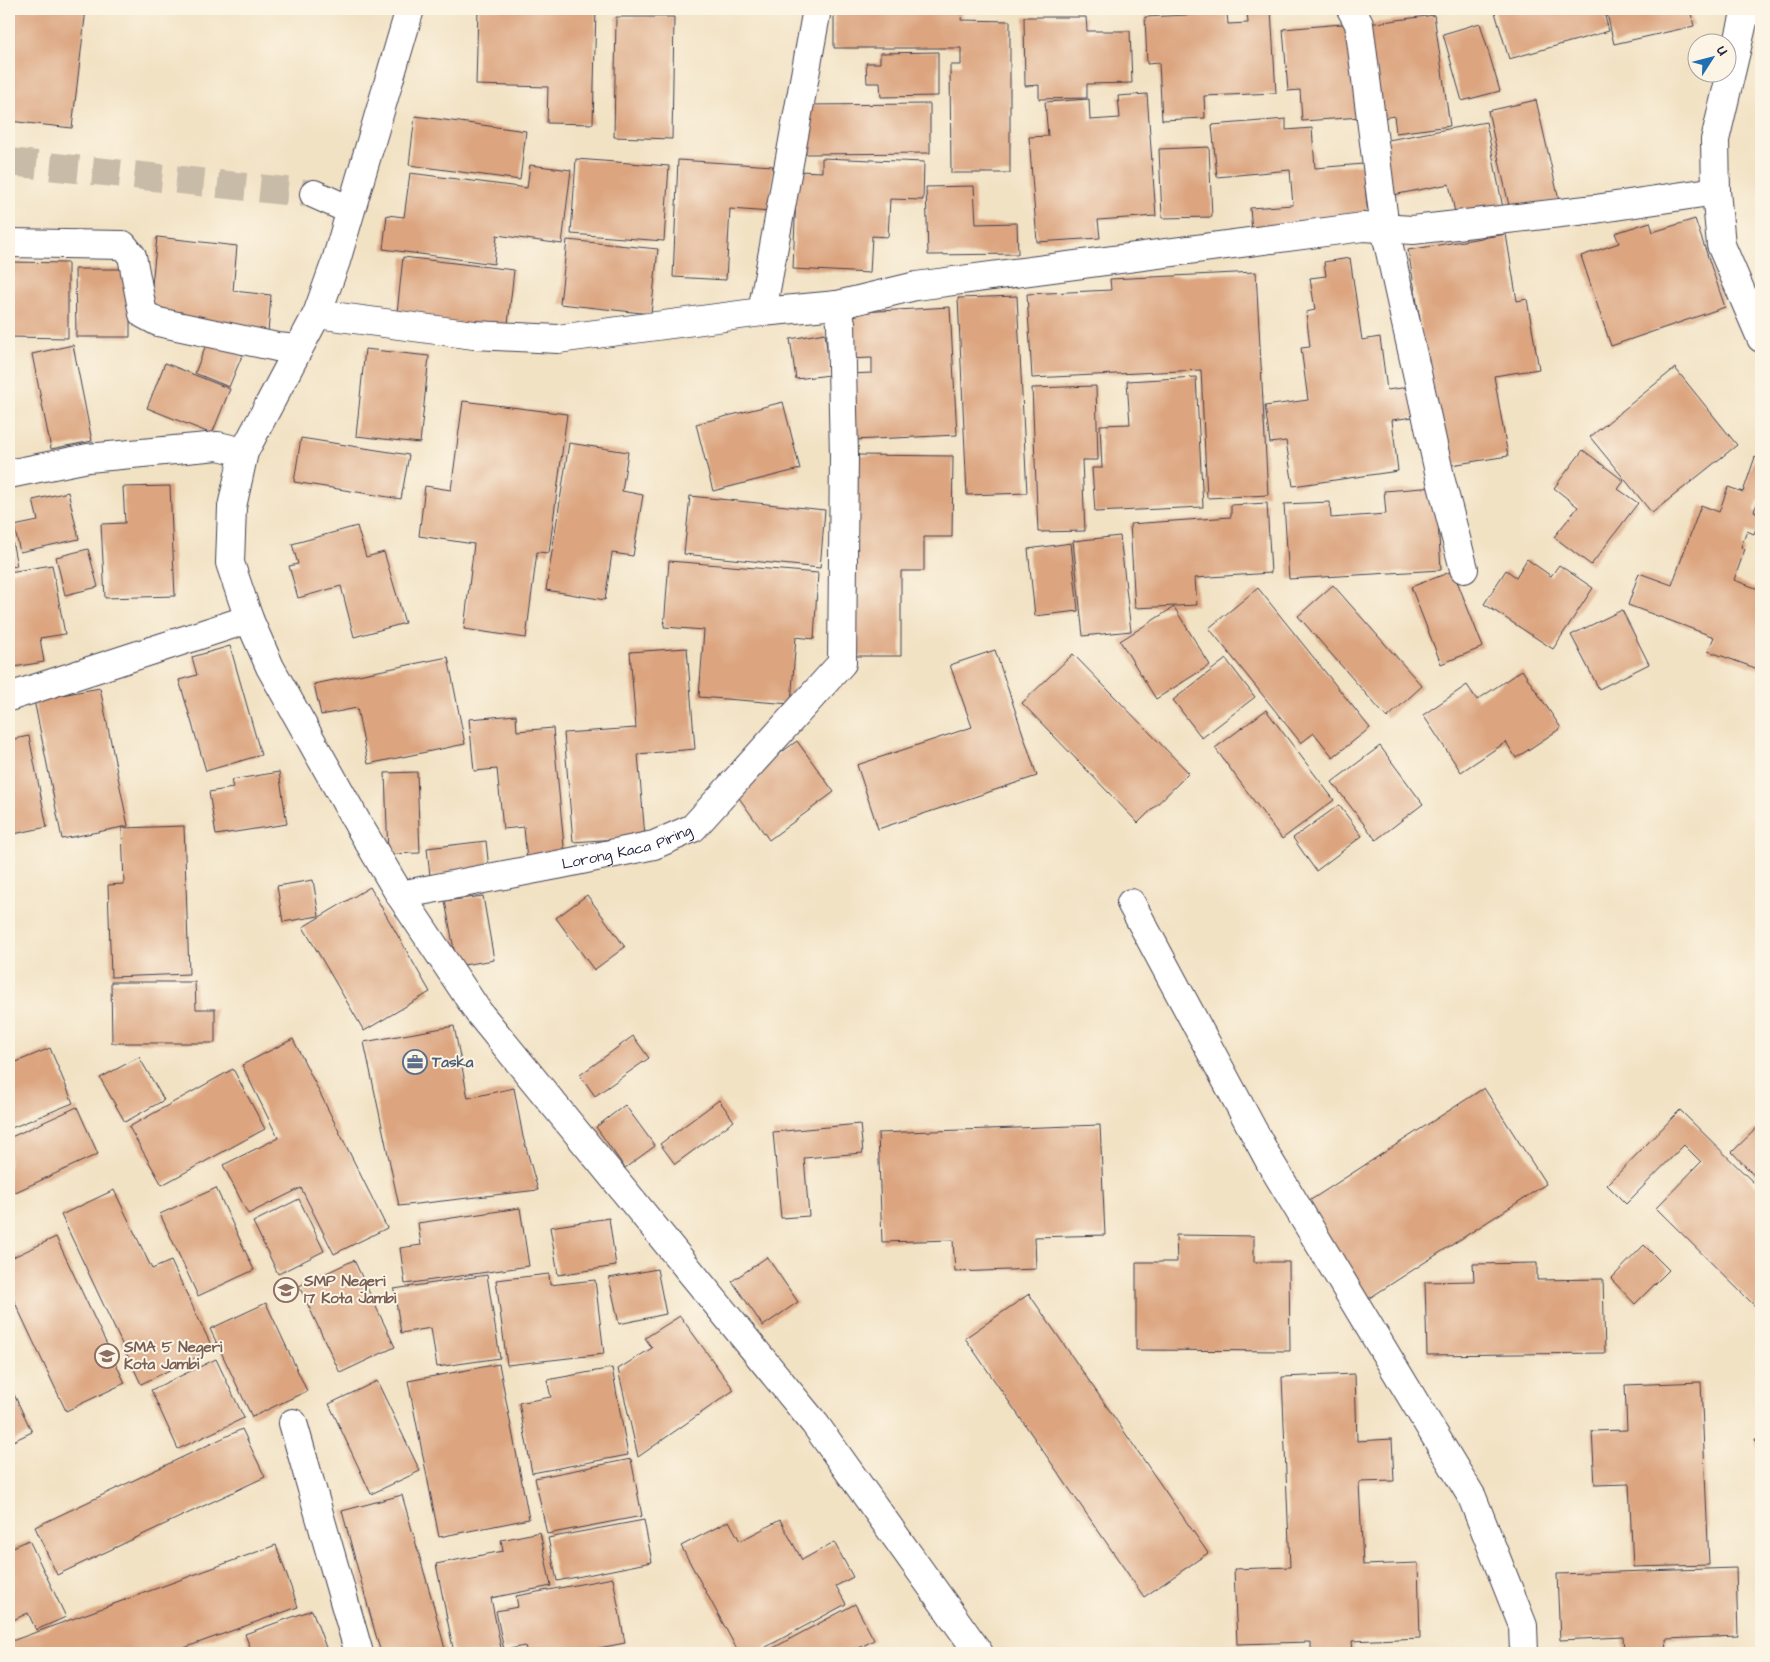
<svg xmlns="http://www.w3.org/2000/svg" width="1770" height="1662" font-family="'Architects Daughter',sans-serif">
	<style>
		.building { fill: #dca580 }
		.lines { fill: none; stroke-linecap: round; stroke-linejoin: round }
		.minor-tunnel { stroke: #c8bca9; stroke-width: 28; stroke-dasharray: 28 14; stroke-linecap: butt }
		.minor-casing { stroke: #413f50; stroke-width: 30 }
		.minor { stroke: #fff; stroke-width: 28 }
		.labels { text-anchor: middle; stroke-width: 4; stroke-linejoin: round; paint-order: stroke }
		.street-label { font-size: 15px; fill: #22223b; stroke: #fcf5e5 }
		.service-label { font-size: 15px; font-weight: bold; fill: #4e5e75; stroke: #fcf5e5; text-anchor: start }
		.education-label { font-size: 15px; font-weight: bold; fill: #785e54; stroke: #fcf5e5; text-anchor: start }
	</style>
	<rect width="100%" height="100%" fill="#fcf5e5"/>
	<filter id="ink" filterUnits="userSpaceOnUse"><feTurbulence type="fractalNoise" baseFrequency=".02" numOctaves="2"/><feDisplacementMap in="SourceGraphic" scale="10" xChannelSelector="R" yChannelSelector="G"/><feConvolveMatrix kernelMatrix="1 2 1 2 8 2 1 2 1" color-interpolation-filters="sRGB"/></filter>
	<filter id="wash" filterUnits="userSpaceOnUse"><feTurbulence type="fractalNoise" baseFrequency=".0096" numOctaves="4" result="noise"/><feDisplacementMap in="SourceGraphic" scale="20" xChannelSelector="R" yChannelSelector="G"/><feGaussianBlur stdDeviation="1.12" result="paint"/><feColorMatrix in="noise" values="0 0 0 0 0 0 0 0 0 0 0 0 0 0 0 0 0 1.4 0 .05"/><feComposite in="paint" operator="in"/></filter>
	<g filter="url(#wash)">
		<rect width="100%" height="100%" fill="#f2e2c4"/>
		<g id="blocks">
			<path class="building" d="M9,9H86L72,128L9,121Z
				M478,9H596L593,124L547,123L548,87L476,85Z
				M1494,9H1603L1609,31L1509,59Z
				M1606,9H1690L1694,26L1614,44Z
				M1271,10L1276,93L1204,96L1205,118L1162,120L1159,63L1147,64L1145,17L1227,13L1228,24L1248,23L1247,11Z
				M834,11L962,12L961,20L1010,21V173H951L950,65H961V48H834Z
				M1434,15L1450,126L1396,133L1394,116L1375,119L1361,25Z
				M616,17H674L672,139L614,137Z
				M1024,17H1086L1087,31H1130L1132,83L1087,84V98L1039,99V85L1025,86Z
				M1354,23L1362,117L1302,121L1300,90L1288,91L1283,29Z
				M1480,23L1500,91L1462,101L1443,34Z
				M938,52V96L881,97L880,83H867L866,63H880V53Z
				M1147,94L1156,216L1098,220L1100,238L1037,242L1029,137L1048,136L1045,102L1089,99L1090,120L1120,118L1118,96Z
				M1536,100L1559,200L1510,210L1488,111Z
				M930,104V153L804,154L803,105Z
				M415,116L526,131L520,180L409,165Z
				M1286,119V130L1312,128L1315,168L1363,164L1368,216L1294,222L1295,229L1252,232L1250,208L1293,205L1290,170L1217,177L1212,125Z
				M1486,122L1504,213L1457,222L1449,184L1393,195L1383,141Z
				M1209,147L1212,217L1162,218L1159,149Z
				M822,158L924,162L923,200L890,199L888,237L872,236L870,273L793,269L797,171L822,172Z
				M576,159L669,166L664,241L571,234Z
				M678,160L773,166L771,212L730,209L726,280L673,277Z
				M530,165L571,170L562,244L497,235L494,264L383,249L387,215L404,217L410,173L527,188Z
				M974,186L976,224L1017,223L1018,254L928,255L926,187Z
				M1695,219L1725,307L1611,346L1581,256L1619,243L1615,233L1650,222L1653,232Z
				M1506,234L1517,301L1527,299L1539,369L1494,376L1508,456L1445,466L1408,250Z
				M157,237L237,246L233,291L271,295L268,333L149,314Z
				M567,240L658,249L651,314L560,304Z
				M403,257L514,270L507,333L397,313Z
				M1350,258L1362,340L1380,337L1387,390L1416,386L1420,416L1392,420L1398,471L1293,486L1286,441L1270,443L1265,406L1308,400L1301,348L1310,347L1306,312L1315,310L1310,278L1326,276L1324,262Z
				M9,262L68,263V338L9,337Z
				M75,269H130V337H76Z
				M1256,272L1268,495L1207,498L1201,370L1032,378L1027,294L1111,290L1110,279Z
				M1017,296L1027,493L967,495L958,298Z
				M950,307L957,435L853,440L849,374L872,373V358L846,359L843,313Z
				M825,333L830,375L796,379L790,339Z
				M209,337L244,351L229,387L195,373Z
				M73,345L92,441L51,449L32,354Z
				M365,349L429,356L420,443L356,436Z
				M165,363L230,389L212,434L147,408Z
				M1675,368L1737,445L1652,513L1590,437Z
				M1196,377L1203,507L1095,512L1092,468H1102L1100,425L1130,424L1127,381Z
				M1096,386L1098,460H1082L1085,531L1038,532L1032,388Z
				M463,401L567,414L549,553L537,552L526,638L464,629L474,544L419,536L425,486L451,490Z
				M783,402L800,469L713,491L696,424Z
				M301,438L409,455L401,499L294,482Z
				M569,443L628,452L622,491L643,495L633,556L612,553L605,600L546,590Z
				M1583,450L1624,481L1618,489L1638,503L1591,565L1554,537L1578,507L1554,488Z
				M857,455L953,456L952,537H924V571H901V656H856Z
				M1755,457L1761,460V500L1759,499L1754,511L1761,515L1754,534L1747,531L1741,547L1745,549L1734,580L1761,590V660L1758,669L1708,651L1714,637L1628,605L1639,573L1672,585L1701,505L1719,512L1728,487L1743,492Z
				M170,486L175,596L105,598L101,524L125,523L123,487Z
				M1436,487L1441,570L1289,579L1284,504L1330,502L1331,518L1386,514L1384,491Z
				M68,492L79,539L20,552L14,526L38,521L33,500Z
				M690,496L825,510L820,568L684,554Z
				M1267,503L1271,573L1195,578L1197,605L1135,608L1130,524L1231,517V505Z
				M9,525L17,566L9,567Z
				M357,526L366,557L384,552L405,623L354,637L341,586L298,598L289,566L298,564L292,544Z
				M1120,536L1131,631L1083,636L1073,541Z
				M1071,543L1078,611L1035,616L1028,549Z
				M88,549L98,587L65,595L56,557Z
				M1527,559L1551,576L1559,565L1593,588L1553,649L1484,604L1506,570L1516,577Z
				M669,561L818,573L814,639L796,637L791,704L699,697L704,630L664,627Z
				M52,565L65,634L40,638L44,662L14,667L9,638V572Z
				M1453,571L1483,647L1441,664L1411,587Z
				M1333,585L1422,686L1387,718L1298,616Z
				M1258,588L1370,728L1333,757L1314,733L1301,743L1209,628Z
				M1174,607L1210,665L1156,699L1120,641Z
				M1622,610L1649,664L1599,689L1571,635Z
				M230,646L261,755L206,771L179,680L197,675L192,657Z
				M687,648L695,749L638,754L645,837L573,842L564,733L636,728L630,652Z
				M995,650L1037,776L878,829L857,765L972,727L950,665Z
				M1073,654L1189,773L1138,823L1022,703Z
				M448,657L465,744L368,764L357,708L321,715L314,684Z
				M1226,659L1255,697L1202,738L1173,700Z
				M1522,670L1561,728L1516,758L1506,742L1461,772L1423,715L1467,685L1477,700Z
				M100,688L128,826L62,839L34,700Z
				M1266,710L1334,800L1282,839L1215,748Z
				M516,715L517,731L553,728L565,857L527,861L524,827L503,829L497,769L474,771L469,719Z
				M29,736L47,827L9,835V740Z
				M797,741L834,792L769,840L732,788Z
				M1380,746L1423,804L1376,840L1332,782Z
				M279,772L287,824L216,835L209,792L233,788L231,780Z
				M417,772L420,853L388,854L385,773Z
				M1339,805L1362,836L1316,871L1293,838Z
				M184,826L189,974L111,977L108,885L124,884L122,828Z
				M486,841L489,869L430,876L427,848Z
				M313,880L319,916L283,922L277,886Z
				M370,887L430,992L364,1031L303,927Z
				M587,895L625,947L594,970L556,918Z
				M483,896L494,960L457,966L445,901Z
				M111,982H195L196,1009H215V1043H112Z
				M454,1026L468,1098L514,1088L523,1137L538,1190L399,1206L364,1042Z
				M633,1036L649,1058L595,1096L580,1075Z
				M293,1039L387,1228L334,1254L301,1188L248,1214L223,1165L278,1138L242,1065Z
				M50,1048L73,1103L9,1129V1065Z
				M139,1057L164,1100L125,1122L100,1078Z
				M233,1069L265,1129L162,1185L129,1127Z
				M1484,1088L1546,1184L1365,1301L1303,1205Z
				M719,1100L734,1121L675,1164L660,1144Z
				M625,1105L655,1146L625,1168L596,1127Z
				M77,1107L98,1154L9,1195V1138Z
				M1680,1110L1761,1190V1312L1656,1208L1701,1162L1684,1145L1626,1204L1607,1185Z
				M860,1124L863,1153L804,1158L809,1216L781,1218L773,1132Z
				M1761,1124V1183L1732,1152Z
				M1100,1125L1105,1235L1035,1237L1036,1269L955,1272L953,1240L882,1242L878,1133Z
				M216,1188L254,1270L198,1296L160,1214Z
				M114,1190L152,1269L171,1261L213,1349L141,1384L61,1215Z
				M299,1199L324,1251L278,1274L253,1222Z
				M520,1208L529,1266L405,1284L400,1248L421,1245L418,1223Z
				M609,1218L616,1266L558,1275L550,1227Z
				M1176,1235L1254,1236V1262H1289L1290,1351L1136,1350V1262H1177Z
				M56,1237L125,1383L66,1411L9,1290V1259Z
				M1644,1245L1669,1270L1635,1304L1611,1279Z
				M767,1257L798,1302L763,1326L732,1281Z
				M354,1260L395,1347L340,1373L299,1286Z
				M1537,1263V1280L1603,1279L1605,1353L1427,1355L1425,1282L1474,1281L1473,1264Z
				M657,1269L666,1314L619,1324L609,1278Z
				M549,1274L550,1285L595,1280L604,1354L507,1365L496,1280Z
				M487,1275L500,1358L437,1367L431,1328L401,1333L394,1289Z
				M1029,1294L1208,1553L1144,1597L965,1338Z
				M266,1303L307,1391L252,1417L210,1329Z
				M680,1316L734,1390L638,1457L618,1369L652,1348L645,1338Z
				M216,1359L244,1418L178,1449L151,1390Z
				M499,1364L529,1519L439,1537L408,1381Z
				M612,1368L628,1455L532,1473L519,1403L551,1397L547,1380Z
				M1355,1374L1357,1441L1392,1439L1394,1481L1359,1482L1363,1565L1418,1563L1420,1638L1352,1641L1353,1653H1311V1642L1237,1644L1234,1569L1290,1567L1282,1377Z
				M377,1381L420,1471L371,1494L329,1404Z
				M1701,1382L1709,1565L1633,1567L1629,1484L1595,1485L1592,1431L1627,1430L1625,1385Z
				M9,1384L32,1432L9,1443Z
				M242,1429L265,1477L57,1575L35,1527Z
				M1761,1438V1460L1755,1439Z
				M631,1459L642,1516L547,1534L535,1478Z
				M402,1495L434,1607L446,1653H381L373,1625L342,1511Z
				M644,1520L652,1562L557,1581L548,1538Z
				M780,1520L802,1560L834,1542L853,1577L836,1586L846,1604L755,1653H739L681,1546L729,1521L740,1541Z
				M540,1532L551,1586L491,1598L502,1653H454L436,1564L503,1551L501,1540Z
				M29,1540L66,1617L36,1630L28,1613L9,1622V1549Z
				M276,1545L298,1607L170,1653H9V1642Z
				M1736,1568L1738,1636L1666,1639L1667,1653H1624L1623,1637L1560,1640L1557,1574Z
				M613,1578L625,1643L573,1653H527L525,1646L504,1650L496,1611L518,1607L516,1596Z
				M855,1604L874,1640L850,1653H764Z
				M312,1610L328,1653H252L245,1634Z"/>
		</g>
	</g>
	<g filter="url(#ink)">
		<use href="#blocks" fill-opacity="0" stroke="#413f50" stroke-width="1"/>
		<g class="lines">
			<path class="minor-tunnel" d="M9,162L314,194"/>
			<defs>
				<g id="minor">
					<path d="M410,9L336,261L317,314L244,452L232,507L230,563L249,619L270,667L358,824L400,895L479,1013L815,1424L979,1653"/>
					<path d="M1351,9L1359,24L1385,229L1441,481L1464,569"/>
					<path d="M1746,9L1715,140L1716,191L1721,245L1761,338"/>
					<path d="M314,194L350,210"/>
					<path d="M9,243L123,245L132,256L143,314L158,322L277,347L298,349"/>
					<path d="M762,312L817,9"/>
					<path d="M317,314L474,335L558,339L762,312L837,305L916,286L1363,227L1413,230L1595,209L1716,191"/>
					<path d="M9,474L88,458L218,446L244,452"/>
					<path d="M9,697L249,619"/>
					<path id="s1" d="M400,895L562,864L654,845L693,828L842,663L844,455L841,323L837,305"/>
					<path d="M1131,903L1270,1162L1472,1497L1523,1626L1524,1653"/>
					<path d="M293,1423L359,1653"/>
				</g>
			</defs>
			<use href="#minor" class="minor-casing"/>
			<use href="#minor" class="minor"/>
		</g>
	</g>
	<defs>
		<symbol id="office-ring" viewBox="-11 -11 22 22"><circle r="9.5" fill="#fcf5e5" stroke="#5c6f8a" stroke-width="1.5"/><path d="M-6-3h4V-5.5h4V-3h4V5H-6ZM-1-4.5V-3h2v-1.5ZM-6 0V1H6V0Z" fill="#5c6f8a"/></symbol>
		<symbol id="school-ring" viewBox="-11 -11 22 22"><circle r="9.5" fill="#fcf5e5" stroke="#8d6e63" stroke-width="1.5"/><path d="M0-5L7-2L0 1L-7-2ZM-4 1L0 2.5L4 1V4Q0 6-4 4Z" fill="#8d6e63"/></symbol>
	</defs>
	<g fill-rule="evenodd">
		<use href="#office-ring" x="401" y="1048" width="28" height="28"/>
		<use href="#school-ring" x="272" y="1276" width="28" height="28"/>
		<use href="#school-ring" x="93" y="1342" width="28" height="28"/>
	</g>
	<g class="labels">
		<g class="street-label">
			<text dy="5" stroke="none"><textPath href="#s1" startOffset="232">Lorong Kaca Piring</textPath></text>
		</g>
		<g class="service-label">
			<text x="432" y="1067">Taska</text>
		</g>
		<g class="education-label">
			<text x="304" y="1286">SMP Negeri<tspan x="304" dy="17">17 Kota Jambi</tspan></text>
			<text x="124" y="1352">SMA 5 Negeri<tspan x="124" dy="17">Kota Jambi</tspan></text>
		</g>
	</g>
	<rect width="1770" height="1662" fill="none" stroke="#fcf5e5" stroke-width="30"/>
	<g transform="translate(1712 58) rotate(54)"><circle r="24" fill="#fcf5e5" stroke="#a5a1a1"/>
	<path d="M0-4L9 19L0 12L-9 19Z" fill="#1f6fb2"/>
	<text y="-8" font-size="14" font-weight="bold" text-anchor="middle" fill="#22223b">U</text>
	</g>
</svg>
